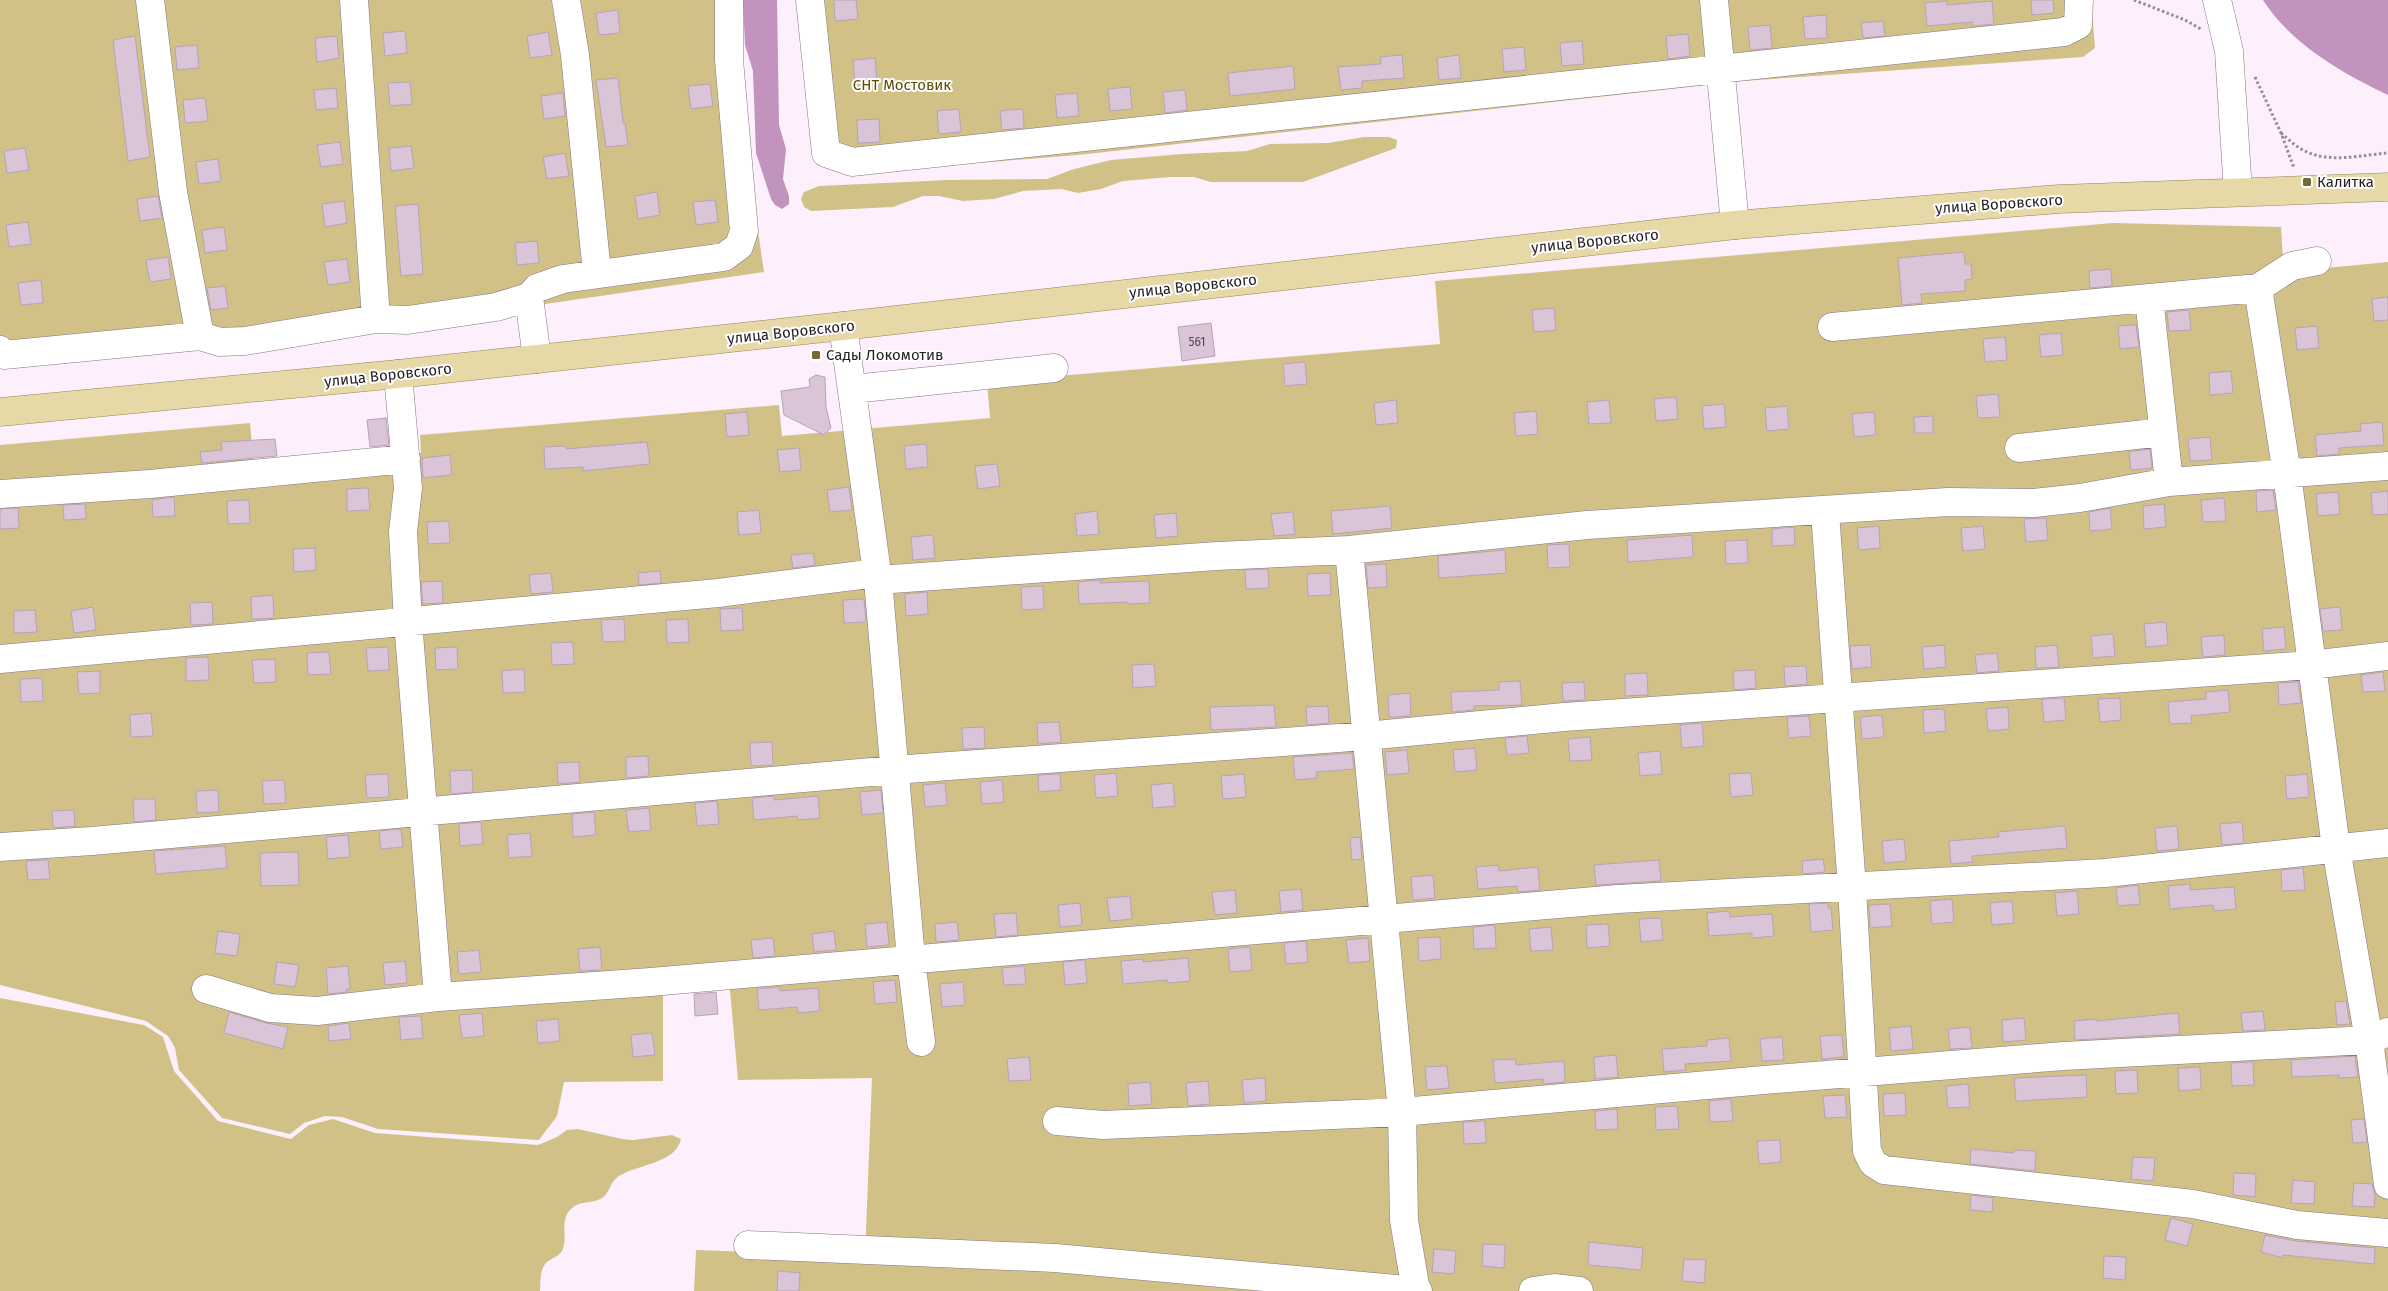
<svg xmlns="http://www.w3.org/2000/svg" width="2388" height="1291" font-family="'Fira Sans',sans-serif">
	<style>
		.green { fill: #d1c187 }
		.water { fill: #c193bd }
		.building { fill: #dac5d8; stroke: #b7a3b5 }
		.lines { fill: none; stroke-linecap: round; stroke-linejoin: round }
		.minor-casing { stroke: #877485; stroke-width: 29 }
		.major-casing { stroke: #978653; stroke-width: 29 }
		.path { stroke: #978c96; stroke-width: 3; stroke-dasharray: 2.5 2.5; stroke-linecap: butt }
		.minor { stroke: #fff; stroke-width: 28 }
		.major { stroke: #e6d9a7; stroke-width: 28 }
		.poi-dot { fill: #766835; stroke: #fff; stroke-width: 2 }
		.labels { text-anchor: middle; stroke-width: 4; stroke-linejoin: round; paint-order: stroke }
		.number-label { font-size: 12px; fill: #524750 }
		.park-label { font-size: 15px; fill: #5e4d00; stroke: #fff }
		.poi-label { font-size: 15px; fill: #241d23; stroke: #fff; text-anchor: start }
		.street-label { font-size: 15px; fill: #241d23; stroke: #fff }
	</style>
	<rect width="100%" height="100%" fill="#fdf0fc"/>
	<path class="green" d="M0,0H734L740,106L764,272L239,349L185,344L0,360Z
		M804,0H2091L2095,48L2083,57L1743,81L1078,155L842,174L821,162Z
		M1364,137H1389L1397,140L1396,148L1303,182H1211L1194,177H1170L1123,181L1101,189L1078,193L1061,189L1023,191L994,199L963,201L939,196H923L893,207L811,211L804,207L801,199L804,192L819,186L949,180L1047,179L1074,169L1111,160L1182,154L1247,151L1270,144L1328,143Z
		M2113,223L2281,227L2283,259L2294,271L2388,262V1291H694L696,1250L865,1256L872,1078L738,1080L729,979L663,985V1081L564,1082L557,1116L539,1140L378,1129L342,1117L325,1116L304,1123L290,1134L222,1118L179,1070L175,1048L168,1036L146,1021L0,985V445L250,423L254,468L421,453L420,435L779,405L782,436L990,418L987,382L1440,344L1435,281Z
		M0,998L144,1025L163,1037L174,1071L218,1121L291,1139L309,1125L333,1119L375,1133L538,1145L557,1137L567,1130L578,1129L622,1139L633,1140L672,1135L681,1139C675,1164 638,1164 619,1176C609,1182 610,1195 600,1199C591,1204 581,1200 572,1208C558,1220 569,1237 562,1251C558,1257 552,1258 547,1262C539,1269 541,1282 540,1291H0Z"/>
	<path class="water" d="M743,0H777L779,125L786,149L783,179L789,196V204L782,209L775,205L771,199L756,153L753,71L745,45Z
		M2263,0H2388V95C2342,73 2291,44 2263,0Z"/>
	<path class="building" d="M834,0H856L858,19L835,21Z
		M2031,0H2053L2054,13L2032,15Z
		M1947,1V5L1992,1L1994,24L1972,26V22L1927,26L1925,3Z
		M618,10L620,33L599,35L596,13Z
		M1826,15L1827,38L1805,39L1803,17Z
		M1883,21L1885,36L1863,38L1861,23Z
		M1770,25L1772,48L1750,50L1748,27Z
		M405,31L407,53L385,56L383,33Z
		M548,32L552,55L530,58L527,36Z
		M1688,34L1690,56L1668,59L1666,36Z
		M135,36L150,157L128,161L113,40Z
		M337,36L339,58L317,62L315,38Z
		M1582,41L1584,64L1562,66L1560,43Z
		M197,45L199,68L177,70L175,47Z
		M1524,47L1526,70L1504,72L1502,49Z
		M1402,55L1404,78L1362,81V88L1341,90L1338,67L1381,64L1380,57Z
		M1459,55L1461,78L1439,80L1437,58Z
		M875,58L877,80L855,82L853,60Z
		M1293,66L1295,89L1230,96L1228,73Z
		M618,78L623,123H625L628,145L606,147L596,80Z
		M410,82L412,104L390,106L388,83Z
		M710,84L713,106L691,109L688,86Z
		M1130,87L1132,109L1110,111L1108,89Z
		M336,88L338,108L316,110L314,90Z
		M1185,90L1187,110L1165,113L1163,92Z
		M563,93L565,116L544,119L541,96Z
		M1077,93L1079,116L1057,118L1055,95Z
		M205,98L208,121L185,123L183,100Z
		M959,109L961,132L939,134L937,111Z
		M1023,109L1024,128L1002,130L1000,111Z
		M879,119L880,142L858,143L857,120Z
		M340,142L343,164L321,167L317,145Z
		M411,146L414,168L391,171L389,148Z
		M25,148L29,170L7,173L4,151Z
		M565,153L569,176L547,179L543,157Z
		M218,159L221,181L199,184L196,162Z
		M657,192L660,215L638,219L635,196Z
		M158,196L162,218L140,221L137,199Z
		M715,200L718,222L696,225L693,202Z
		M344,201L347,223L325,227L322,204Z
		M418,204L423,274L401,276L395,206Z
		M28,222L31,244L9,247L6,225Z
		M224,227L227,250L205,253L202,230Z
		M537,241L539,263L517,265L515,243Z
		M1964,252L1965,264H1971L1972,279L1965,280V291L1921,294L1922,303L1902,305L1898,258Z
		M168,257L171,279L150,282L146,260Z
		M347,259L350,282L328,285L324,262Z
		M2111,269L2112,286L2090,288L2089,271Z
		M41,280L43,303L21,305L18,283Z
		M225,286L228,308L211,310L207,288Z
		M2388,297V320L2374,321L2372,299Z
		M1554,308L1556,330L1534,332L1532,310Z
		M2189,310L2191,330L2169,331L2167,312Z
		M1211,323L1215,356L1182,361L1178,327Z
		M2136,325L2139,347L2120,349L2118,326Z
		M2317,326L2319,348L2297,350L2295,328Z
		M2061,333L2063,355L2041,357L2039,335Z
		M2005,337L2007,360L1985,362L1983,339Z
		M1305,362L1307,384L1285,386L1283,364Z
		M2231,371L2233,393L2210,395L2209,373Z
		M816,375L825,377L826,407L831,428L824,435L784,415L781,391L810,387L809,379Z
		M1998,394L2000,417L1978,418L1976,396Z
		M1676,397L1678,419L1656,421L1654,399Z
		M1396,400L1398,423L1376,425L1374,403Z
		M1609,400L1611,423L1589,424L1587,402Z
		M1724,404L1726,427L1704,429L1702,406Z
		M1787,406L1789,429L1767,431L1765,408Z
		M1536,411L1538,434L1516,436L1514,413Z
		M747,412L749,435L727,437L725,414Z
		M1874,412L1876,435L1854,437L1852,414Z
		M1933,416V433H1915L1914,417Z
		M386,418L389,445L370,447L367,420Z
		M2382,422L2384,445L2339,448V454L2317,456L2315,435L2361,431L2360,424Z
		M2210,437L2212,460L2190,461L2188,439Z
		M275,439L277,456L202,463L200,452L222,450L221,442Z
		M647,442L650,464L583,471V467L545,469L544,447L566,446V449Z
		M926,444L928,467L906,469L904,446Z
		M799,448L801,470L780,472L777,450Z
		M2150,449L2152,468L2131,470L2129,452Z
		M450,455L452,475L423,478L422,458Z
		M997,464L1000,486L978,489L975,466Z
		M849,487L852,510L830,512L827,490Z
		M368,488L370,510L347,511V489Z
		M2273,490L2276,510L2257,512L2256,491Z
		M2388,491V514L2373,515L2371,493Z
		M2338,492L2340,514L2318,516L2316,494Z
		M174,497L175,516L153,517L152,500Z
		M2224,498L2226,521L2203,522L2201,500Z
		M249,500L250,523L228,524L227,501Z
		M85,504L86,519L64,520L63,505Z
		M2164,504L2166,527L2144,529L2143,506Z
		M1390,506L1392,528L1333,534L1331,511Z
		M18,508L19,528L0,529V509Z
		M2110,508L2112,529L2090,531L2089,512Z
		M759,510L761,533L739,535L737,512Z
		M1097,511L1099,534L1077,536L1075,514Z
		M1293,512L1295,534L1274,536L1271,514Z
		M1176,513L1178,536L1156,538L1154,515Z
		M2046,518L2048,540L2026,542L2024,519Z
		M449,521L450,543L428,544L427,522Z
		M1879,526L1880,548L1859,550L1857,528Z
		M1983,526L1985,549L1963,551L1961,528Z
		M1794,527L1795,545L1772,546V529Z
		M933,535L935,558L913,560L911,537Z
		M1692,535L1693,557L1628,562L1627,540Z
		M1747,540L1748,563L1726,564L1725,541Z
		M1569,544L1570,567L1548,568L1547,545Z
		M315,548L316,570L294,572L293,549Z
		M1505,550L1506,573L1439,578L1438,556Z
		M813,553L815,565L793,568L791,555Z
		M1386,564L1387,587L1368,588L1366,565Z
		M1268,569L1269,588L1246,589L1245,570Z
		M660,571L661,583L639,585L638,573Z
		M551,573L553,592L531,594L529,575Z
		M1330,573L1331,595L1308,596L1307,574Z
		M1100,580V583L1149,581L1150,603L1128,604L1127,602L1079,604L1078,582Z
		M442,581L443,603L423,604L421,582Z
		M1043,586L1044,609L1022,610L1021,587Z
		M927,592L928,614L906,616L905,594Z
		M273,595L274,618L252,619L251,597Z
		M864,599L866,622L844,623L843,600Z
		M212,602L213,624L191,625L190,603Z
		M93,607L96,630L74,633L71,611Z
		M2340,607L2342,630L2323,631L2320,609Z
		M742,608L743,630L721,631L720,609Z
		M35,610L37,632L14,633V611Z
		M624,619L625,641L603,642L601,620Z
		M688,619L689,642L667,643L666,620Z
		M2166,622L2168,645L2146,647L2144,624Z
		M2284,627L2286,649L2264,651L2262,629Z
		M2113,634L2115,656L2093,658L2091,636Z
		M2224,635L2225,655L2203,657L2201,637Z
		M573,642L574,664L552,665L551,643Z
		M1870,645L1872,667L1852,669L1850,646Z
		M1944,645L1946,667L1924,669L1922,647Z
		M2057,645L2059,667L2036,668L2035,647Z
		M388,647L389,670L368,671L366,648Z
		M457,647L458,669L436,670L435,648Z
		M329,652L331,674L308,675L307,653Z
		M1997,653L1999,671L1977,673L1975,655Z
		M208,657L209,680L186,681V658Z
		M275,659L276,682L254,683L252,660Z
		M1154,664L1156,686L1133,688L1132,665Z
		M1806,666L1807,684L1785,686L1784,667Z
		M524,669L525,692L503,693L502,671Z
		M1755,670L1756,688L1734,690L1733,671Z
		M100,671V693L79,694L77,672Z
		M2383,672L2385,691L2363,692L2361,675Z
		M1647,673L1648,695L1625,696V674Z
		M42,678L43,701L21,702L20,679Z
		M1520,681L1522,705L1474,706V710L1452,712L1451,692L1499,690V682Z
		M1584,682L1585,700L1563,701L1562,683Z
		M2298,682L2301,703L2279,705L2278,683Z
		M2228,690L2230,712L2191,716L2192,723L2170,724L2168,702L2206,699V692Z
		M1410,693L1411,716L1389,717L1388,695Z
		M2064,698L2066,720L2044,722L2042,699Z
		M2120,698L2121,720L2100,722L2098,699Z
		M1274,705L1276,727L1211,730L1210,707Z
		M1328,706L1329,723L1307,725L1306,707Z
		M2008,707L2009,729L1988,731L1986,709Z
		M1944,709L1946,731L1924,733L1923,710Z
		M151,713L153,736L131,737L130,715Z
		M1882,715L1884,737L1862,739L1860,717Z
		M1809,716L1811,736L1789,738L1787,717Z
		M1059,722L1061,742L1038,744L1037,723Z
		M1702,723L1704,746L1682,748L1680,725Z
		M984,727L985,748L963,749L962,728Z
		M1527,736L1529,753L1507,755L1505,738Z
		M1590,737L1592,760L1570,761L1568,739Z
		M772,742L773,765L751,766L750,743Z
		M1475,748L1477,770L1455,772L1453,750Z
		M1407,750L1409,773L1387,775L1385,752Z
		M1660,751L1662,774L1640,776L1638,753Z
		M1352,753L1354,769L1316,772L1317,778L1295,780L1293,757Z
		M648,756L649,776L626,778V757Z
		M579,762L580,782L558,784L557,763Z
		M472,770L473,792L451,794L450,771Z
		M1116,773L1118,796L1096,798L1094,775Z
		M1751,773L1753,795L1731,797L1729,774Z
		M388,774L389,797L367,798L365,775Z
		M1060,774L1061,790L1039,792L1038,775Z
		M1244,774L1246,797L1223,799L1221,776Z
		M2307,774L2309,797L2287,799L2285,776Z
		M284,780L286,803L264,804L262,781Z
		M1002,780L1004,802L982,804L980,782Z
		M945,783L947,805L925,807L923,785Z
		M1173,783L1175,806L1153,808L1151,785Z
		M218,790L219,812L197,813L196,791Z
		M881,790L883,813L862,815L860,792Z
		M774,796V800L818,796L820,818L798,820L797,816L754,820L752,798Z
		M133,799H155L156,820L134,822Z
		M717,801L719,824L697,826L695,803Z
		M649,808L651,830L629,832L626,810Z
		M74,810L75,826L53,828L52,811Z
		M594,812L596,835L573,837L572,814Z
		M481,822L483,844L460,846L459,824Z
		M2242,822L2244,843L2222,845L2220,824Z
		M2065,826L2067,848L1972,856L1973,862L1951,864L1949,841L1999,837L1998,832Z
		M2177,826L2179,849L2157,851L2155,828Z
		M401,829L403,847L381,849L379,831Z
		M530,833L532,856L509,858L507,835Z
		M348,835L350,857L328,859L326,837Z
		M1360,837L1362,859L1352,860L1350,838Z
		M1904,839L1906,861L1884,863L1882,841Z
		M225,846L227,868L156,874L154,851Z
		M298,852L299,885L261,886L260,853Z
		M1823,859L1825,872L1803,874L1802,861Z
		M48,860L50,879L28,880L26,861Z
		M1659,860L1661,881L1596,885L1594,865Z
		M1498,865L1499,871L1538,867L1540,890L1518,892L1517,886L1478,889L1476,867Z
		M2303,868L2305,890L2282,891L2281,870Z
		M1433,875L1435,898L1413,900L1411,877Z
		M2190,884V890L2234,887L2236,909L2214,911L2213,905L2170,909L2168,886Z
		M2138,885L2140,904L2118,906L2116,888Z
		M1301,889L1303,910L1281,912L1279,891Z
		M1235,890L1237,913L1215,915L1212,892Z
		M2077,891L2079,914L2057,916L2055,893Z
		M1130,896L1132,919L1110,921L1107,898Z
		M1952,899L1954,922L1932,924L1930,901Z
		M2012,901L2014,923L1992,925L1990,903Z
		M1080,903L1082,925L1060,927L1058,905Z
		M1828,903V908H1831L1833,930L1811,932L1809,904Z
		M1890,904L1892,926L1870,928L1869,905Z
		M1729,911L1730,917L1772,914L1774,936L1752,938V933L1709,936L1707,913Z
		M1016,913L1018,935L996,937L994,914Z
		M1661,918L1663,940L1641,942L1639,919Z
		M887,922L889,945L867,947L865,924Z
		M957,922L959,940L936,942L935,924Z
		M1608,924L1610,946L1587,948L1586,925Z
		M1495,925L1496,948L1474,949L1473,927Z
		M1551,927L1553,950L1531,951L1529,929Z
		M218,931L240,934L237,956L215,953Z
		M834,931L836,950L814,952L812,934Z
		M1440,937L1441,959L1419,961L1418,938Z
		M773,938L775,956L753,958L751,940Z
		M1368,938L1370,961L1349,963L1346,940Z
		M1306,941L1308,962L1286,964L1284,943Z
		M600,947L602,970L580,971L578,949Z
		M1250,947L1252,970L1230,972L1228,949Z
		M479,950L481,972L459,974L457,952Z
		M1188,958L1190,981L1168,983L1167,980L1123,984L1121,961L1143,959V962Z
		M1085,960L1087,983L1065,985L1063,962Z
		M405,961L407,983L385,985L383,963Z
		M277,962L299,965L295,987L274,984Z
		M348,966L350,989H346L347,992L328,994L326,968Z
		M1024,966L1026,984L1004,985L1002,968Z
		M895,980L897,1002L875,1004L873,982Z
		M963,982L965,1005L942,1007L940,984Z
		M779,987L780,991L818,988L820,1011L798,1013L797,1007L759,1010L757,989Z
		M716,992L718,1014L695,1016L694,994Z
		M2346,1001L2350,1024L2337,1025L2335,1002Z
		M2263,1011L2265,1030L2243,1031L2241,1013Z
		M229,1012L266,1023L288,1027L283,1049L224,1033Z
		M482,1013L484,1036L462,1038L459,1015Z
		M2178,1013L2180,1034L2075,1040L2074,1021L2096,1019V1021Z
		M421,1016L423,1038L401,1040L399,1017Z
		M2024,1018L2026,1040L2003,1042L2002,1020Z
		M558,1019L560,1041L538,1043L536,1021Z
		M349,1023L351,1039L329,1041L328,1026Z
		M1911,1026L1913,1049L1891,1051L1889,1028Z
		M1970,1027L1972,1048L1950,1049L1948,1029Z
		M652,1033L655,1055L633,1057L631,1035Z
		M1842,1035L1844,1057L1822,1059L1820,1036Z
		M1782,1037L1784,1060L1762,1061L1760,1039Z
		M1729,1038L1731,1061L1685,1064L1686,1070L1664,1072L1662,1049L1707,1046V1040Z
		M1616,1055L1618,1077L1595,1079L1594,1057Z
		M2355,1056L2358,1077L2339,1078V1075L2292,1077L2291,1060Z
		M1029,1057L1031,1080L1009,1081L1007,1059Z
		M1515,1059L1516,1065L1564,1061L1565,1082L1543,1084V1079L1495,1083L1493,1060Z
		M2253,1062L2254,1085L2232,1086L2231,1063Z
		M1447,1066L1449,1088L1427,1090L1425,1067Z
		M2200,1067L2201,1089L2179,1091L2178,1068Z
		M2137,1070L2138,1093L2116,1094L2115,1071Z
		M2086,1075L2087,1097L2016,1101L2014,1078Z
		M1265,1078L1266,1101L1244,1103L1242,1080Z
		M1208,1081L1210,1104L1188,1106L1186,1083Z
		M1150,1082L1152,1104L1129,1106L1128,1084Z
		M1968,1084L1970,1107L1948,1108L1946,1086Z
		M1905,1093L1906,1115L1884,1116L1883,1094Z
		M1845,1095L1847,1117L1825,1118L1823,1096Z
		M1727,1099H1731L1733,1121L1710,1122L1709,1101Z
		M1677,1106L1679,1129L1656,1130L1655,1107Z
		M1617,1109L1618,1129L1596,1130L1595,1111Z
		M2364,1119L2367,1142L2353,1143L2351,1120Z
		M1485,1121L1486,1143L1464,1144L1463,1122Z
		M1780,1140L1781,1162L1759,1164L1757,1141Z
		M1971,1149L2014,1153V1150L2036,1151L2035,1171L1970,1164Z
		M2133,1157L2155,1158L2153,1181L2131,1179Z
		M2234,1173L2256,1174L2255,1197L2233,1195Z
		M2293,1180L2315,1182L2314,1204L2291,1203Z
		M2354,1183L2372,1184L2375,1194L2374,1207L2352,1206Z
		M1971,1195L1993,1198L1992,1212L1970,1210Z
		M2171,1218L2193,1224L2187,1246L2165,1240Z
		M2265,1235L2296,1241L2375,1248L2374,1264L2283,1255V1258L2261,1252Z
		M1589,1242L1643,1248L1641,1270L1588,1265Z
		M1483,1244L1505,1245L1504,1268L1482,1266Z
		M1434,1249L1456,1251L1454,1274L1432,1272Z
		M2104,1256L2126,1257L2125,1280L2103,1278Z
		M1684,1259L1706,1260L1704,1283L1682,1281Z
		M778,1271L800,1273L799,1291H777Z"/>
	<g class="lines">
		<defs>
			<path id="minor" d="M150,0L173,192L200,336
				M354,0L376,319
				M566,0L575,55L597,273
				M810,0L826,153L852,162L2064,32L2078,25L2079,0
				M1714,0L1735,225
				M2217,0L2229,51L2238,192
				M2258,288L2287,474L2336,848L2369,1040L2388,1185
				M2149,298L2169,482
				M843,326L878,580L911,959L921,1042
				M1832,327L2258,288L2292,266L2317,261
				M0,350L4,355L200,336L220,342L245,341L376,319L408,320L496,307L529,297
				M537,359L529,297L537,288L563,279L724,257L739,246L744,231L729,60V0
				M398,374L408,488L403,532L408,621L438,997
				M853,389L1054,368
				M2019,448L2163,432
				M0,494L150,484L406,459
				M1825,512L1852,888L1867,1151L1873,1163L1884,1170L2193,1204L2297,1225L2388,1233
				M1349,550L1402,1112L1404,1220L1416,1291
				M878,580L1217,556L1349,550L1587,525L1948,502L2034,503L2080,498L2169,482L2388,466
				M0,659L718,593L877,573
				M0,847L92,841L894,770L1366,736L1564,717L2311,665L2388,656
				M206,989L270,1008L317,1011L438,997L651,982L1618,899L2105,873L2388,843
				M1057,1121L1103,1125L1402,1112L1764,1080L2064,1056L2369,1040L2388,1032
				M748,1245L1055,1258L1418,1291
				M1533,1291L1554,1288L1579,1291"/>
			<path id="major" d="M0,412L398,374L843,326L1735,225L2059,199L2388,187"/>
		</defs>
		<use href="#minor" class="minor-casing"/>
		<use href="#major" class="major-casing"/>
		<path class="path" d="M2134,0L2185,20L2201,29
			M2255,77L2281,133L2294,168
			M2281,133C2288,139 2295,146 2303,150C2328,164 2361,155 2388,153"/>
		<use href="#minor" class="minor"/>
		<use href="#major" class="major"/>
	</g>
	<g class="poi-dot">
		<rect x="2302" y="177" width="10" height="10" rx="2.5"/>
		<rect x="811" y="350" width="10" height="10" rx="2.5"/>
	</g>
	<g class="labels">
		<g class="number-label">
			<text x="1197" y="346">561</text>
		</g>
		<g class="park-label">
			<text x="902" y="90">СНТ Мостовик</text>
		</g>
		<g class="poi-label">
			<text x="2317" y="187">Калитка</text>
			<text x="826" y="360">Сады Локомотив</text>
		</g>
		<g class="street-label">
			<text transform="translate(1999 204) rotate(-4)" y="5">улица Воровского</text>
			<text transform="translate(1595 241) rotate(-6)" y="5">улица Воровского</text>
			<text transform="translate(1193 286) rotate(-6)" y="5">улица Воровского</text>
			<text transform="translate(791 332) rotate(-6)" y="5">улица Воровского</text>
			<text transform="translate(388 375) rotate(-6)" y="5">улица Воровского</text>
		</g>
	</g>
</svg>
